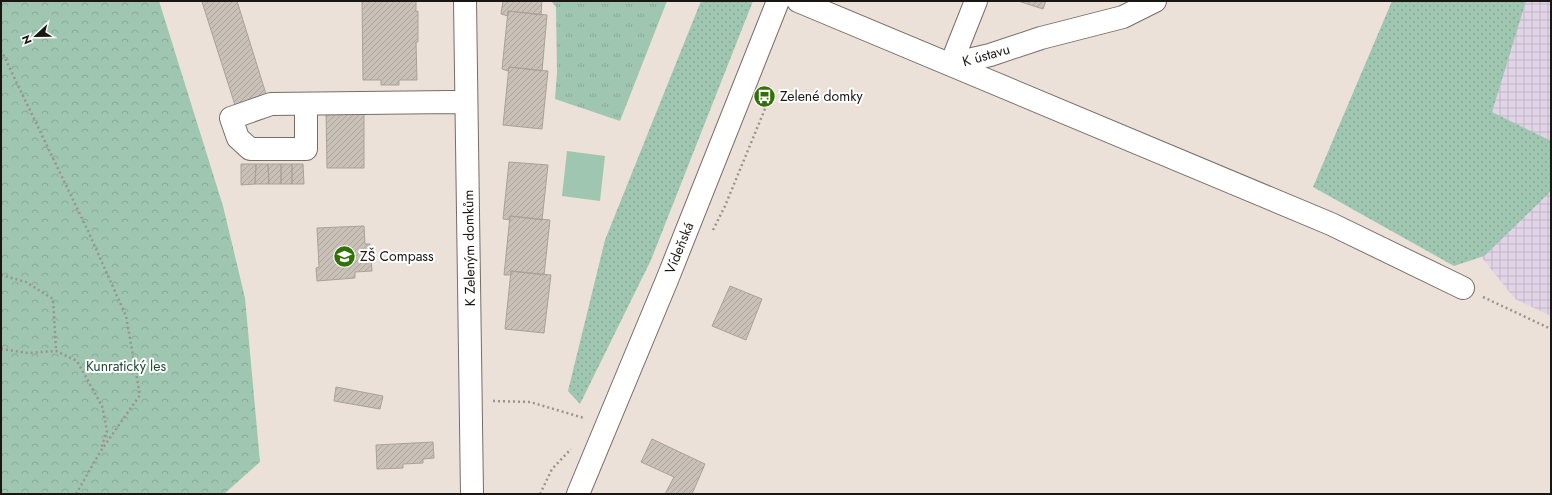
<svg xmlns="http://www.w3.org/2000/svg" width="1552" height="495" font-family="Jost,sans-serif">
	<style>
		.industrial { fill: url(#industrial-grid) }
		.grass { fill: url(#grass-dots) }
		.forest { fill: url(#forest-crowns) }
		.park { fill: url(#park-tufts) }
		.pitch { fill: #9fc6b0 }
		.building { fill: url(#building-hatch); stroke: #aaa199 }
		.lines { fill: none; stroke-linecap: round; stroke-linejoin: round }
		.minor-casing { stroke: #776d67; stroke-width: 24 }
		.major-casing { stroke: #776d67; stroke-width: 24 }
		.path { stroke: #9b938d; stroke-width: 2.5; stroke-dasharray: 2 3; stroke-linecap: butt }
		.minor { stroke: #fff; stroke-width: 22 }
		.major { stroke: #fff; stroke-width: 22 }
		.labels { text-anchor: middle; stroke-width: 4; stroke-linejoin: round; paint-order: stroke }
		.street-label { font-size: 14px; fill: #1a1614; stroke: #fff }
		.poi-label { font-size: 14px; fill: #1a1614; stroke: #fff; text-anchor: start }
		.park-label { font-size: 14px; fill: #174a32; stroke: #fff }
	</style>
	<defs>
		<pattern id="industrial-grid" width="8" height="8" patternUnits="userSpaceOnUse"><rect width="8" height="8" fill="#e1d4e7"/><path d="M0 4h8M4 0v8" fill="none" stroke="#c0b5c5"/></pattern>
		<pattern id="grass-dots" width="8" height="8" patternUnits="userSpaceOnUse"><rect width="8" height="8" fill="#9fc6b0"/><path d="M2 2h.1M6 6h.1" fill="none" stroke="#88a996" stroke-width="1.8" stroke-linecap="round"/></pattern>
		<pattern id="forest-crowns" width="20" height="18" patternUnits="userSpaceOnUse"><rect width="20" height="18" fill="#9fc6b0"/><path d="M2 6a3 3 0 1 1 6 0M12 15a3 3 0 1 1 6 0" fill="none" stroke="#88a996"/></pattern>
		<pattern id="park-tufts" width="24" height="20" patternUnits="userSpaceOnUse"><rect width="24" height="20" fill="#9fc6b0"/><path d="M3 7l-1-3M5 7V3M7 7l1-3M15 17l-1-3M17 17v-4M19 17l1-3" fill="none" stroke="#88a996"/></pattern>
		<pattern id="building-hatch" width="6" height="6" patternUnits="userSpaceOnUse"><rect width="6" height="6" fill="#c9c1b8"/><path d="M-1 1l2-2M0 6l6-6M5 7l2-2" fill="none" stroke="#aca59d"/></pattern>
	</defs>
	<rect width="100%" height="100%" fill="#ece1d9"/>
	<path class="industrial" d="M1520,1H1551V141L1487,110Z
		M1551,184V316L1515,299L1479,254Z"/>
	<path class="grass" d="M701,1H753L651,260L580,404L568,391L605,240Z
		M1392,1H1526L1492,112L1551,141V191L1484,256L1454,266L1313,187Z"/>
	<path class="forest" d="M1,1H159L223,206L245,298L260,462L224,494H1Z"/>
	<path class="park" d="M551,1H667L620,121L555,99L557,73L556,7Z"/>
	<path class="pitch" d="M567,151L605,156L600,201L562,196Z"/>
	<path class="building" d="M206,1H237L266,94L235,105L202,2Z
		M362,1H416V12L418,11V42H416L417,80H399V85H381V80H363Z
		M503,1H542L541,15L508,11V16L501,14Z
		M1018,1H1046L1043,9Z
		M508,11L547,15L542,71L509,67L508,71L502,69Z
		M509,67L548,71L542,129L503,125Z
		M326,112H364V168H327Z
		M509,162L548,165L542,220L510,216V220L503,219Z
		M241,164H256L255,184L241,185Z
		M256,164H268L269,184H255Z
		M268,164H281V184H269Z
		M281,164H292V184H281Z
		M292,164H303L304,184H292Z
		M510,216L550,220L544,275L511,271V275H504Z
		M364,226L365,244H370L372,271L355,272V278L317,281L316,268L319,267L317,228Z
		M511,271L551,275L544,333L505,329Z
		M730,286L762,299L746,340L712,326Z
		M336,387L383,396L380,409L334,401Z
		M652,439L705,464L692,494H665L674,477L641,462Z
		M433,442L434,458L423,459V463L403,464V468L377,469L376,445Z"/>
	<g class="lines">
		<defs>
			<path id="minor" d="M465,1L472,494
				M798,1L1331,224L1463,288
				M951,64L990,55L1041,38L1123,17L1155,1
				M951,64L976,1
				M306,104V149H250L238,138L231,118L271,104L452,102L466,103"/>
			<path id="major" d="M578,494L667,280L778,1"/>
		</defs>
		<use href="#minor" class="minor-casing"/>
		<use href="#major" class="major-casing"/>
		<path class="path" d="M1,50L88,231L126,316L140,395L100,452L76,494
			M713,230L725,206L767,104L770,86
			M1,275L26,282L53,299L56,351
			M1483,297L1551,329
			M1,349L28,353L56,351L77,361L102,406L107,431L101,448
			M493,401L530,402L584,418
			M540,494L552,469L571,449"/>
		<use href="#minor" class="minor"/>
		<use href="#major" class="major"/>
	</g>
	<defs>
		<symbol id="bus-disc" viewBox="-11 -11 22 22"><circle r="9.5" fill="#327106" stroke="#fff"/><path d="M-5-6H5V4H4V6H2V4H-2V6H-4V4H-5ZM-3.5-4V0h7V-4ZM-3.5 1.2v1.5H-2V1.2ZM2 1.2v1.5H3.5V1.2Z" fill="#fff"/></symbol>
		<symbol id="school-disc" viewBox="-11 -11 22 22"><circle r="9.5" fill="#327106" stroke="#fff"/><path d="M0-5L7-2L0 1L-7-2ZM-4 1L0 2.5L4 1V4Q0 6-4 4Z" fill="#fff"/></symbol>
	</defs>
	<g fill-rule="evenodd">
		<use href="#bus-disc" x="752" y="84" width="25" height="25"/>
		<use href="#school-disc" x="332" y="244" width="25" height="25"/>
	</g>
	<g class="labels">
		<g class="street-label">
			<text transform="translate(986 55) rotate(-16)" y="5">K ústavu</text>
			<text transform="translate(469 248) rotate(-91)" y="5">K Zeleným domkům</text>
			<text transform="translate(679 248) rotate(-68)" y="5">Vídeňská</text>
		</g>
		<g class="poi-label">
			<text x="780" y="101">Zelené domky</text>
			<text x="360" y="261">ZŠ Compass</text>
		</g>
		<g class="park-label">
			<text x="126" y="371">Kunratický les</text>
		</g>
	</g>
	<rect width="1552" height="495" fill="none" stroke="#1a1614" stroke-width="4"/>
	<g transform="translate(36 36) rotate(248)" stroke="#ffffff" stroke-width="3" paint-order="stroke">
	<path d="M0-3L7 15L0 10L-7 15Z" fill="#1a1614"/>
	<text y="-6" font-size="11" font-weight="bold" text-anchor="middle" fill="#1a1614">N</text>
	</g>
</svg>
